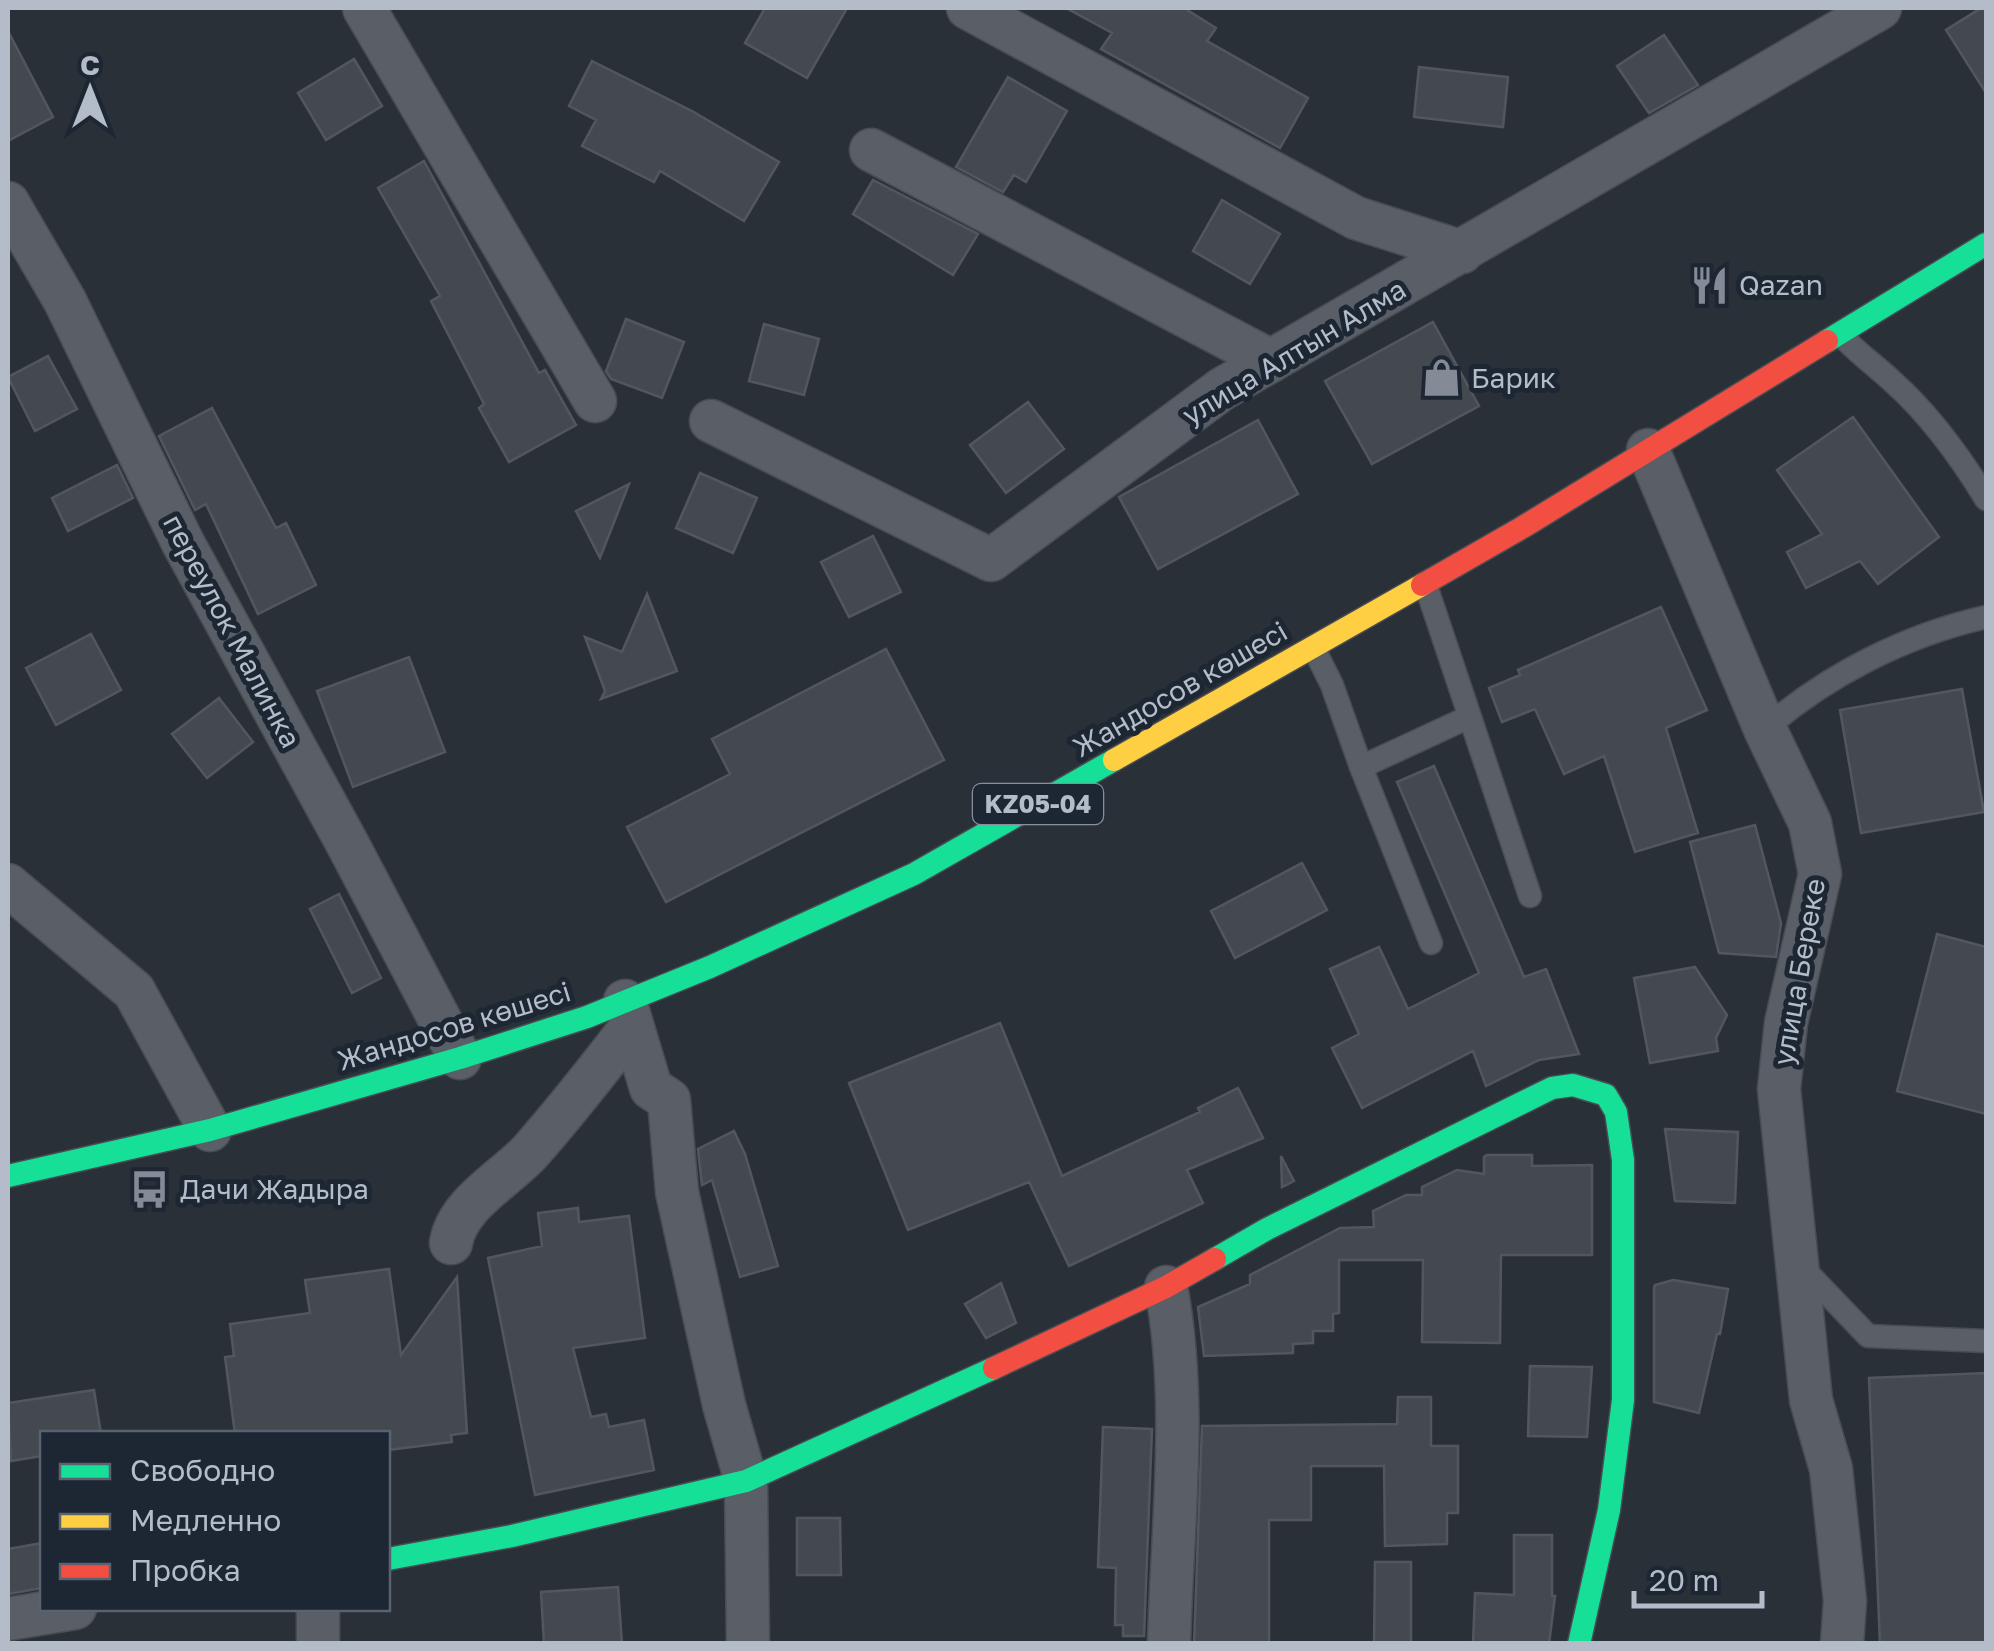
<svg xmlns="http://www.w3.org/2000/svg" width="1994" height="1651" font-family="'Golos Text',sans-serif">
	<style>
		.building { fill: #444950; stroke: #52575f; stroke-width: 2.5 }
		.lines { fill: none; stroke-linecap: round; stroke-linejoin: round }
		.lane-casing { stroke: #484c53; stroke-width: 25 }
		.street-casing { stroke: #484c53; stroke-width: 45 }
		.fast-casing { stroke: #484c53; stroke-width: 25 }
		.slow-casing { stroke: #484c53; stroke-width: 25 }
		.jam-casing { stroke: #484c53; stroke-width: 25 }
		.lane { stroke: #5a5e66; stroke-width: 22 }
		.street { stroke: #5a5e66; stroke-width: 42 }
		.fast { stroke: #16e098; stroke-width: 22 }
		.slow { stroke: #ffcf43; stroke-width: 22 }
		.jam { stroke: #f24e42; stroke-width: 22 }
		.labels { text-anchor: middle; stroke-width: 10; stroke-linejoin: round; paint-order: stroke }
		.shield { fill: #1d2633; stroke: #878f9c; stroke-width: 2.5 }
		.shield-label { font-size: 25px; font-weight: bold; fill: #b4bcc9 }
		.poi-label { font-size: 28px; fill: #b4bcc9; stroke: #1d2633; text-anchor: start }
		.street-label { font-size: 28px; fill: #b4bcc9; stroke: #1d2633 }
	</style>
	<rect width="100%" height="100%" fill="#2a3038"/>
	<path class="building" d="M765,8H847L807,78L745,43Z
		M1066,8H1184L1216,28L1207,41L1308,98L1280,148L1101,49L1112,33Z
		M1981,8H1986V93L1946,30Z
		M8,31L53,117L8,141Z
		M1664,35L1698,85L1649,113L1617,66Z
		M354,59L382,106L326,140L298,93Z
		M592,61L692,111L779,162L744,221L660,171L654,182L582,146L596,120L569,106Z
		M1419,67L1508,77L1503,127L1414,117Z
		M1008,77L1067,111L1026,182L1014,175L1003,192L956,167Z
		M424,161L539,373L545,370L576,425L509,462L479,408L484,404L431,301L440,296L378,188Z
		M873,180L978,234L953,275L853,214Z
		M1222,200L1280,234L1250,284L1193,251Z
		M626,319L684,342L662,398L611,379L606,371Z
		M1433,322L1479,406L1372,464L1325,381Z
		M764,324L819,339L804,395L749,381Z
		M48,356L77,409L35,431L8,377Z
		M1028,402L1064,449L1006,493L970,445Z
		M212,408L276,528L286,523L316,585L258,614L206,504L195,510L159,436Z
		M1853,417L1939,537L1878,584L1860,561L1806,588L1787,552L1822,534L1777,470Z
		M1258,420L1298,494L1158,569L1119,497Z
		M117,465L133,498L68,531L52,498Z
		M700,473L757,498L733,553L676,528Z
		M629,484L600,558L576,511Z
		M873,536L901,592L849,617L821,562Z
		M647,594L677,671L601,699L605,691L585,637L622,652Z
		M1661,607L1707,710L1666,728L1698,833L1635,852L1604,756L1564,774L1535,709L1502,722L1489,688L1520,675L1518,670Z
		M91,634L121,690L56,725L26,668Z
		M886,649L944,760L666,902L627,827L730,774L712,739Z
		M409,657L445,752L353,787L317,691Z
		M1962,689L1984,812L1861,833L1840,710Z
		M219,698L253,742L207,778L172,734Z
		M1434,766L1524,977L1546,969L1579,1054L1539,1060L1486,1086L1473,1051L1362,1108L1332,1048L1359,1034L1330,969L1379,947L1408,1009L1479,973L1397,782Z
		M1755,825L1781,923L1776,957L1719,953L1690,842Z
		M1302,863L1327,910L1235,958L1211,911Z
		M339,894L381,978L352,993L310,909Z
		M1937,934L1986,947V1114L1897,1091Z
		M1695,967L1727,1015L1716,1038L1718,1051L1650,1063L1634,978Z
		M1000,1023L1062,1176L1200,1112L1198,1108L1238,1088L1263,1138L1187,1170L1203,1203L1069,1266L1029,1182L908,1230L849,1083Z
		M1665,1129L1738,1132L1735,1203L1675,1201Z
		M734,1131L745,1154L778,1266L740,1277L712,1180L702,1185L698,1149Z
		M1487,1155H1532V1166L1592,1165V1255H1501L1500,1343L1422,1342L1423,1260H1339V1313L1333,1314V1331H1313V1343L1293,1344V1353L1204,1356L1198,1307L1250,1284V1275L1340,1228L1374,1227L1373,1211L1406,1195H1422V1187L1457,1170L1484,1174V1157Z
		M1281,1156L1294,1181L1282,1187Z
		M578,1208L579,1222L629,1216L645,1338L573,1348L591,1417L606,1414L609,1427L644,1420L654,1470L535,1495L488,1258L542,1246L538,1213Z
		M389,1269L401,1355L457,1277L467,1433L451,1435L452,1442L388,1450V1434H235L225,1357L234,1356L230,1324L310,1313L305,1280Z
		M1673,1280L1728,1289L1720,1334H1717L1699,1413L1654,1402V1288L1655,1285Z
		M1001,1283L1016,1323L986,1338L965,1304Z
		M1530,1366L1592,1367L1587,1437L1528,1436Z
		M1986,1373V1644H1880L1869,1378Z
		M94,1390L101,1434H42V1456L11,1461L8,1403Z
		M1398,1397H1431V1446H1458V1513H1447V1544L1385,1546L1384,1466H1311V1520H1269V1644H1194L1202,1426L1397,1424Z
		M1103,1427L1152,1429L1144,1636H1123V1625H1115L1116,1568L1098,1567Z
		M797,1518H840L841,1575H797Z
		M1514,1535H1552V1596H1555L1549,1644H1473L1475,1593L1514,1595Z
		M42,1543V1588L8,1594V1549Z
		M1375,1562H1411V1644H1374Z
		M618,1587L622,1644H544L541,1592Z"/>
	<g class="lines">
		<defs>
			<path id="lane" d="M1840,334C1857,353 1875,365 1893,382C1929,414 1961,458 1986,499
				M1425,583L1530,896
				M1313,647L1332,685L1361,767L1469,717
				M1765,729C1827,675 1906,635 1986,617
				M1361,767L1431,943
				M1799,1264L1868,1336L1986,1341"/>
			<path id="street" d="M364,8L595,401
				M968,8L1356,218L1462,252
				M871,150L1271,361
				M8,203L65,301L183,543L347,843L460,1058
				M711,421L991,560L1222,389L1880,8
				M1648,450L1765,729L1810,823L1820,874L1786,1023L1779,1089L1811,1400L1831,1469L1845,1601L1842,1644
				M8,885L134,991L210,1130
				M625,1001L651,1088L669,1100L677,1192L724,1405L746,1481L748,1644
				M451,1243C457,1204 505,1179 530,1152C566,1111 599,1069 632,1026
				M1166,1287C1188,1403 1172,1526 1169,1644
				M8,1619L75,1608
				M318,1644V1608"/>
			<path id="fast" d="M1827,341L1986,244
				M8,1176L210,1130L460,1058L587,1017L710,967L914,874L1114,760
				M1215,1259L1267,1229L1552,1088L1573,1085L1606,1095L1616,1112L1623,1160V1400L1609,1510L1579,1644
				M388,1559L512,1536L746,1481L994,1368"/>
			<path id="slow" d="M1114,760L1422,585"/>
			<path id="jam" d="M1422,585L1523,527L1827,341
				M994,1368L1166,1287L1215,1259"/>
		</defs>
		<use href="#lane" class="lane-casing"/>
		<use href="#street" class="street-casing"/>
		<use href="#fast" class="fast-casing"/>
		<use href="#slow" class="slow-casing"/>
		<use href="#jam" class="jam-casing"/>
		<use href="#lane" class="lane"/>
		<use href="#street" class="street"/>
		<use href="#fast" class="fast"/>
		<use href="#slow" class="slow"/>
		<use href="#jam" class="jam"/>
	</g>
	<defs>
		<symbol id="restaurant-bare" viewBox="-9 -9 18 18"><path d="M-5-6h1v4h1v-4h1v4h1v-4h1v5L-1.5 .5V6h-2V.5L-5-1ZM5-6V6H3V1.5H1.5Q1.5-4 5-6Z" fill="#848b96" stroke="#1d2633" stroke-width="2.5" paint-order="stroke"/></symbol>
		<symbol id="shop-bare" viewBox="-9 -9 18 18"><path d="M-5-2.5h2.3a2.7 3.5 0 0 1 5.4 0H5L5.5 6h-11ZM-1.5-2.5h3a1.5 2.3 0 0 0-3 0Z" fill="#848b96" stroke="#1d2633" stroke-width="2.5" paint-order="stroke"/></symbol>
		<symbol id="bus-bare" viewBox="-9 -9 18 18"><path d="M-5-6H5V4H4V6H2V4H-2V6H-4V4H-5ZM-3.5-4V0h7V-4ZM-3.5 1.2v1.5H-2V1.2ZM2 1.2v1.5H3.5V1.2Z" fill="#848b96" stroke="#1d2633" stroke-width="2.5" paint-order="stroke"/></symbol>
	</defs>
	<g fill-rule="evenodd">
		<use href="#restaurant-bare" x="1682" y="258" width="55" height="55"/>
		<use href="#shop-bare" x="1414" y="350" width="55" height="55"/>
		<use href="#bus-bare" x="122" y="1162" width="55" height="55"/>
	</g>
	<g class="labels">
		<rect class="shield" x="973" y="784" width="130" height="40" rx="8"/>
		<g class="shield-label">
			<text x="1038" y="813">KZ05-04</text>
		</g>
		<g class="poi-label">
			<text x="1739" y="295">Qazan</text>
			<text x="1471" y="388">Барик</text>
			<text x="180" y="1199">Дачи Жадыра</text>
		</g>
		<g class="street-label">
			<text transform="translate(1294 352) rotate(-31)" y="10">улица Алтын Алма</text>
			<text transform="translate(232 631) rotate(62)" y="10">переулок Малинка</text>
			<text transform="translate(1180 689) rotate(-30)" y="10">Жандосов көшесі</text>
			<text transform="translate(1799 972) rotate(-80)" y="10">улица Береке</text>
			<text transform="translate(454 1026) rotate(-17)" y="10">Жандосов көшесі</text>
		</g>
	</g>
	<rect width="1994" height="1651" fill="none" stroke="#b4bcc9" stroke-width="20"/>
	<rect x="40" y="1431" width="350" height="180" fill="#1d2633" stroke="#59626f" stroke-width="2.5"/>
	<rect x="60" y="1464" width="50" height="15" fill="#16e098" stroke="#59626f" stroke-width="2.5"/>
	<text x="130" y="1481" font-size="30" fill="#b4bcc9">Свободно</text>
	<rect x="60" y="1514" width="50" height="15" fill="#ffcf43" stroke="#59626f" stroke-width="2.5"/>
	<text x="130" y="1531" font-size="30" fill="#b4bcc9">Медленно</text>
	<rect x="60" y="1564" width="50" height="15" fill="#f24e42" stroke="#59626f" stroke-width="2.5"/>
	<text x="130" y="1581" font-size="30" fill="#b4bcc9">Пробка</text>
	<g transform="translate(90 90)" stroke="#1d2633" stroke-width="8" paint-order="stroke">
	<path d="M0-8L18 38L0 25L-18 38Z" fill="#b4bcc9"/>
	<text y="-15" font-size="28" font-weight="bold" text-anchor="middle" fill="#b4bcc9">С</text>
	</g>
	<path d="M1634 1591v15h128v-15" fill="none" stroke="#b4bcc9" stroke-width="5"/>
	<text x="1649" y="1591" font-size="30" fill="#b4bcc9" stroke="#1d2633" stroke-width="8" paint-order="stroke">20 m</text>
</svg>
